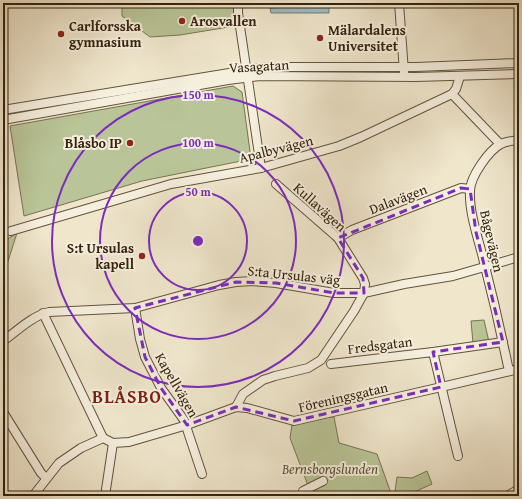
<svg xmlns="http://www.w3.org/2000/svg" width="522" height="499" viewBox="0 0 522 499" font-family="'Gentium Book Plus',serif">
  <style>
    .green { fill: #b9c598; stroke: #777452 }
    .water { fill: #a0bcc3; stroke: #757e7a }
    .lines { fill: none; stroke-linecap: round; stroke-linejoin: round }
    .minor-casing { stroke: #64533d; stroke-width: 10 }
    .minor { stroke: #f5efde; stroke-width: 8 }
    .marked { fill: none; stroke: #7b2cbf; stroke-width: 3; stroke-dasharray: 8 5; stroke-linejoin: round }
    .ring { fill: none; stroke: #7b2cbf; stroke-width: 2 }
    .poi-dot { fill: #8f2418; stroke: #f5efde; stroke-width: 1.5 }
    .labels { text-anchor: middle; stroke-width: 4; stroke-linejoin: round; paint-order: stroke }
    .poi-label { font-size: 14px; font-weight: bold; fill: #35220d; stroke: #f5efde; text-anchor: start }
    .street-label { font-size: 14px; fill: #35220d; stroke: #f5efde }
    .park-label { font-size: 14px; font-style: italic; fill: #5d5337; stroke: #f5efde }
    .district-label { font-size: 18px; font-weight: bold; letter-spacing: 1px; fill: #7a1f14; stroke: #f5efde }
    .centre { fill: #7b2cbf; stroke: #f5efde; stroke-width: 2 }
    .ring-label { font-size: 12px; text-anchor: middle; font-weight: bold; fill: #7b2cbf; stroke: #f5efde; stroke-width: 4; stroke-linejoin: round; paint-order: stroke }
  </style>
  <rect width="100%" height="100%" fill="#efe6cc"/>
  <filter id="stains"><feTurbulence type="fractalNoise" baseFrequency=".005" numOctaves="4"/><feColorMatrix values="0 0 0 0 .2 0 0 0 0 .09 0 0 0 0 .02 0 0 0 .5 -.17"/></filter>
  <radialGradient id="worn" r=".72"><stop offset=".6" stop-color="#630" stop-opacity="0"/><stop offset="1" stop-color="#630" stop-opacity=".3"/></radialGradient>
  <g class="green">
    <polygon points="122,3 233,3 235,26 180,35 150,37 122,16"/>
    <polygon points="233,86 242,92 251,159 142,181 24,216 10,126"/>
    <polygon points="17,233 3,277 3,242"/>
    <polygon points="484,320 489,342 473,343 471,321"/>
    <polygon points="328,417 334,417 339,443 377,454 392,496 312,496 290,438 292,425"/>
    <polygon points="427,471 432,484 412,493 395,492 397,477 412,478"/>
  </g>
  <polygon class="water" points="329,5 329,13 271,13 270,8"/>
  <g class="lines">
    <g class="minor-casing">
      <g id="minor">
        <polyline points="238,3 238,13 261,168"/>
        <polyline points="399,3 404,72"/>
        <polyline points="452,94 500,144"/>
        <polyline points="3,110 260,68 282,67 416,67 519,63"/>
        <polyline points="3,120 228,80 260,76 416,77 519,74"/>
        <polyline points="11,231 171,184 261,168 339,146 361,137 452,94 456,89 460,76"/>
        <polyline points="338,238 352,230 461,188 470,189"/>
        <polyline points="135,308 140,339 145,357 161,388 184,420 202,474"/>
        <polyline points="43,313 103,438"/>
        <path d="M3 341C17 331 32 316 49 312L135 308 219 285 236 282 252 281 276 283 334 293H364L404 284 453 276 519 257"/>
        <polyline points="433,352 503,342"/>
        <polyline points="331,364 433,352 458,456"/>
        <path d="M509 371C501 332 492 293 482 254 477 235 469 211 470 191 470 177 489 150 501 144 506 141 513 141 519 140"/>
        <polyline points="236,407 243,394 263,380 275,376 308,368 321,360 354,311 364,293 365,284 363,278 338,238 276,184"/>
        <polyline points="3,412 41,473 46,478"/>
        <polyline points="303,491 323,481"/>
        <polyline points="33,496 59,463 81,448 103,438 113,443 129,442 187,425 236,407 247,408 294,421 519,369"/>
        <polyline points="105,496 113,443"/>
        <polyline points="507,496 519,489"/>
      </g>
    </g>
    <use href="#minor" class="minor"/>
  </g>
  <path class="marked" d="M461 188 470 189 476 232 503 342 433 352 441 387 294 421 236 407 187 425 161 388 145 357 135 308 236 282 276 283 334 293H364L363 278 338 238Z"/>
  <g class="ring">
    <circle cx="198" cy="241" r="49"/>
    <circle cx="198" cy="241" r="98"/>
    <circle cx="198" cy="241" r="146"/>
  </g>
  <g class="poi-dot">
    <circle cx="182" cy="21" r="4"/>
    <circle cx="61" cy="34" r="4"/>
    <circle cx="320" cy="38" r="4"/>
    <circle cx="130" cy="143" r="4"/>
    <circle cx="142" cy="256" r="4"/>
  </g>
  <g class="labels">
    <g class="poi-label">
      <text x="190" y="26">Arosvallen</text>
      <text x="69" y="31">Carlforsska<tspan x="69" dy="16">gymnasium</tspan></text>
      <text x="328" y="35">Mälardalens<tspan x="328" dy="16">Universitet</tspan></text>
      <text x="122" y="148" text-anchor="end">Blåsbo IP</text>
      <text x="134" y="253" text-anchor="end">S:t Ursulas<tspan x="134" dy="16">kapell</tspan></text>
    </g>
    <g class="street-label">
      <text transform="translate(259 66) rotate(-3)" y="5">Vasagatan</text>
      <text transform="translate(276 149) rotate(-14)" y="5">Apalbyvägen</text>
      <text transform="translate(398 199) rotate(-21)" y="5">Dalavägen</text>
      <text transform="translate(320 207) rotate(42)" y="5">Kullavägen</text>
      <text transform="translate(492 241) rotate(77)" y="5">Bågevägen</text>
      <text transform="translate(294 275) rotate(6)" y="5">S:ta Ursulas väg</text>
      <text transform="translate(380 345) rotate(-7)" y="5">Fredsgatan</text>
      <text transform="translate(177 385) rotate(60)" y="5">Kapellvägen</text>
      <text transform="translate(343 397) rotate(-13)" y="5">Föreningsgatan</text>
    </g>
    <g class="park-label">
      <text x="330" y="474">Bernsborgslunden</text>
    </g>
    <g class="district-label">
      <text x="127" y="403">BLÅSBO</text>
    </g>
  </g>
  <circle cx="198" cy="241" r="6" class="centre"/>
  <g class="ring-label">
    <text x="198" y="99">150 m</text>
    <text x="198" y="147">100 m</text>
    <text x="198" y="196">50 m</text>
  </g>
  <rect width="522" height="499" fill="none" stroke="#efe6cc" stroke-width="16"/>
  <rect x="4" y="4" width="514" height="491" fill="none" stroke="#35220d" stroke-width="2"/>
  <rect x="8" y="8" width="506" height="483" fill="none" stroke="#35220d"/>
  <rect width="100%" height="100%" filter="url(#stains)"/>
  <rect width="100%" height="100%" fill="url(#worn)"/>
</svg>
